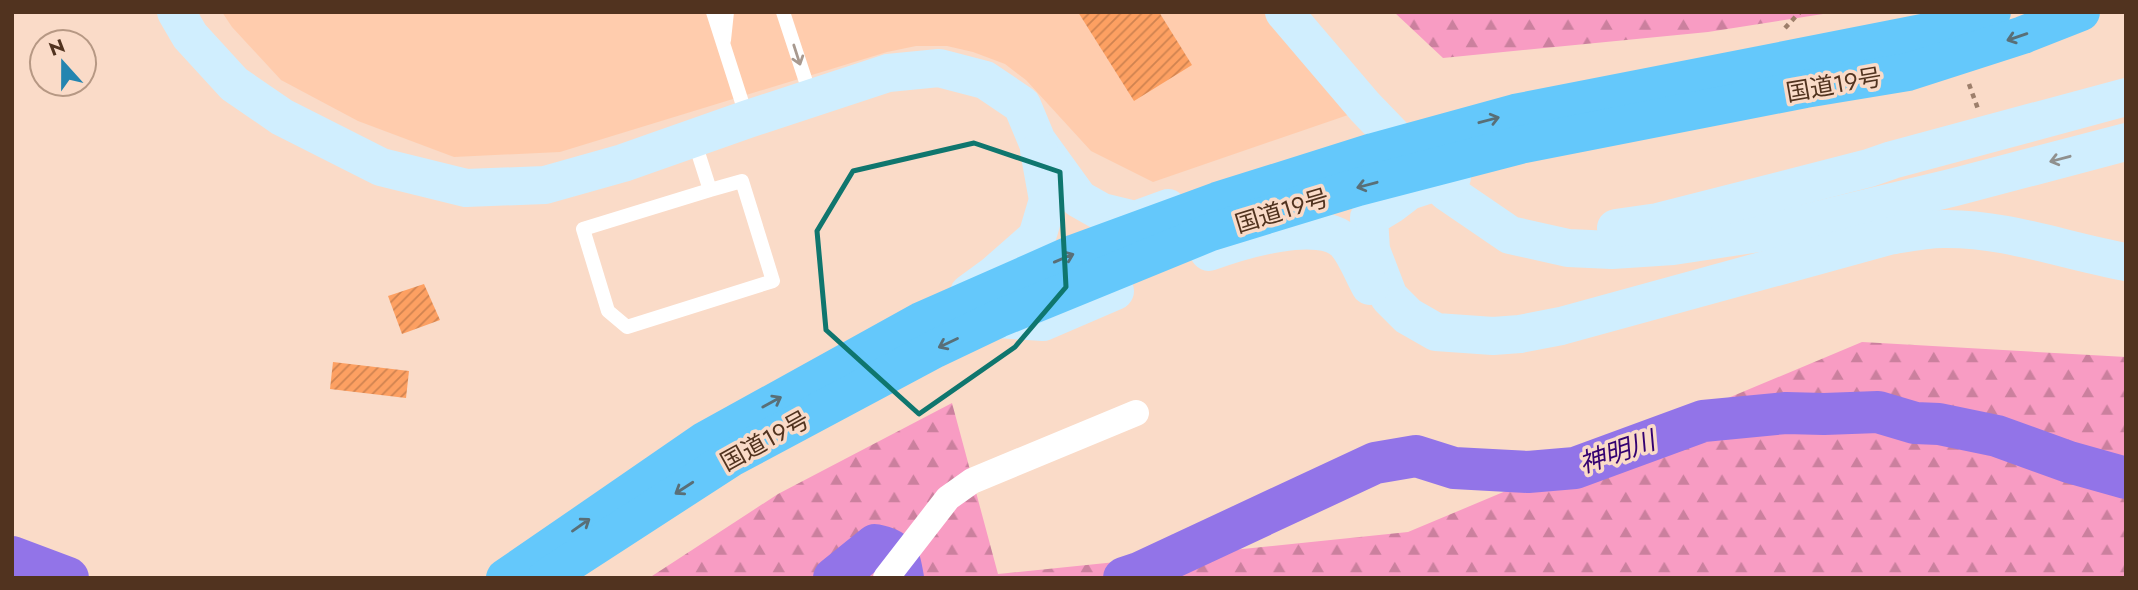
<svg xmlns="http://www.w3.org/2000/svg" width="2138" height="590" viewBox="0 0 2138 590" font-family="Jost,'Noto Sans JP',sans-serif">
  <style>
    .built { fill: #ffccad }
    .forest { fill: url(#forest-firs) }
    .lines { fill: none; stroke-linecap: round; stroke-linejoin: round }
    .river { stroke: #9274e8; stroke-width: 42 }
    .building { fill: url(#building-hatch) }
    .path { stroke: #9d7f6b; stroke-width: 4.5; stroke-dasharray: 5 5; stroke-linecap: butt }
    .lane { stroke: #fff; stroke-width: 14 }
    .street { stroke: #fff; stroke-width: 26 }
    .secondary { stroke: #d0eefe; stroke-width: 38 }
    .highway { stroke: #64c8fb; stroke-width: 38 }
    .oneway { stroke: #596f77 }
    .oneway2 { stroke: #a8998f }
    .oneway3 { stroke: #90908e }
    .marked { fill: none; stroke: #0f766e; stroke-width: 5; stroke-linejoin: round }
    .labels { text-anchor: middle; stroke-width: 7; stroke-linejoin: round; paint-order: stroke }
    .street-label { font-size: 24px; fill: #51331f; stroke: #fadbc8 }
    .water-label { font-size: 26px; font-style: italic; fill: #340271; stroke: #fadbc8 }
  </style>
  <defs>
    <pattern id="forest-firs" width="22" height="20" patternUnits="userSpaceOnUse" patternTransform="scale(1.75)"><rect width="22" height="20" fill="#f89cc3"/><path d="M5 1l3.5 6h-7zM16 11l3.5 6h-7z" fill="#cb809e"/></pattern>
    <pattern id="building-hatch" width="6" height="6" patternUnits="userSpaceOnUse" patternTransform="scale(1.75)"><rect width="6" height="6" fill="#fda062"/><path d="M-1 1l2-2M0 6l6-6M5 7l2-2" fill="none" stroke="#cf8350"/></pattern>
  </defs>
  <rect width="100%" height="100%" fill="#fadbc8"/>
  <polygon class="built" points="222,12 1264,12 1348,115 1153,182 1091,151 1026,80 1005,64 973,52 947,46 916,46 887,52 560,152 454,157 358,121 281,80 232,27"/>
  <g class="forest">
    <polygon points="1394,12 1836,12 1708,32 1443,58"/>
    <polygon points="1862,342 2126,357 2126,578 649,578 778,494 952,403 998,574 1408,532"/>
  </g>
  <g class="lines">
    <g class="river">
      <polyline points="12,557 68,578"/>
      <path d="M834 578 875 545C898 550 899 555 903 578"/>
      <polyline points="1124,578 1139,573 1375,463 1416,456 1454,468 1528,472 1575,468 1703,421 1786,413 1824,414 1878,412 1915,423 1939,424 1997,436 2069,462 2126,478"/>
    </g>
  </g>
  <g class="building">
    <polygon points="1078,12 1159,12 1192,65 1134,101"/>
    <polygon points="424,284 440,320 402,334 388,296"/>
    <polygon points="333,362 409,371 406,398 330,389"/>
  </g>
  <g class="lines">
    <g class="path">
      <polyline points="1785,28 1800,12"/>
      <polyline points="1969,84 1978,109"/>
    </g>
    <g class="lane">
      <polyline points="713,12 747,118"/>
      <polyline points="783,12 811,97"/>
      <polyline points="724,40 727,12"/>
      <polyline points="694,140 710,190 742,181 773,281 627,327 608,311 583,229 710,190"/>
    </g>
    <polyline class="street" points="886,578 948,498 972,481 1136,413"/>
    <g class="secondary">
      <polyline points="176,12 190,36 234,84 282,117 381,167 466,188 545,185 623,163 748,119 888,73 939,68 985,80 1022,105 1037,141 1079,199 1102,212 1135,220 1168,208"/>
      <polyline points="1284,12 1365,107 1447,192 1510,235 1568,248 1612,250 1673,246 1772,231 1955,187 2126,142"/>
      <path d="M1452 177 1409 191 1392 204 1369 218 1371 250 1389 297 1408 316 1436 332 1493 336 1520 334 1561 326 1889 236C1907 233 1925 229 1943 229 2006 228 2065 251 2126 262"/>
      <polyline points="1616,228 1658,222 1869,168 1892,160 2126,97"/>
      <path d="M1209 252C1239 241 1321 215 1346 243 1356 254 1362 272 1370 286"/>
      <polyline points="969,293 995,274 1037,237 1048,200 1039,150"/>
      <polyline points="998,319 1043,322 1115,291"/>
    </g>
    <g class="highway">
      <polyline points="505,578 704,441 921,321 1075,253 1217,201 1373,152 1515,113 1943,29 1992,12"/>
      <polyline points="546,578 731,458 935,349 998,319 1211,232 1358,187 1520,145 1805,89 1908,72 2023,35 2081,12"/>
    </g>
  </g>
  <defs><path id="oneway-shaft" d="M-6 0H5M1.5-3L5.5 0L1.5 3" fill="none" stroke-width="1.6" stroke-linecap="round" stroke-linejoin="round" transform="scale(1.75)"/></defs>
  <g class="oneway">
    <use href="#oneway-shaft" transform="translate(2017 37) rotate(161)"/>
    <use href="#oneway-shaft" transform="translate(1489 120) rotate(-15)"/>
    <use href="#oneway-shaft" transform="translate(1367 185) rotate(165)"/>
    <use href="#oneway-shaft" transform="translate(1064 258) rotate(-23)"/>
    <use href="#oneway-shaft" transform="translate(948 343) rotate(155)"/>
    <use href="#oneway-shaft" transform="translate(772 402) rotate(-29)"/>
    <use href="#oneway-shaft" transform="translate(684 488) rotate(147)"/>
    <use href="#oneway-shaft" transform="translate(581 525) rotate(-35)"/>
  </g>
  <use class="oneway2" href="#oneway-shaft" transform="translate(797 55) rotate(72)"/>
  <use class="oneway3" href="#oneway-shaft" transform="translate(2060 159) rotate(165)"/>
  <path class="marked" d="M974 143 1060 172 1066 287 1015 347 919 414 826 330 817 231 853 171Z"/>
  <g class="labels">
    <g class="street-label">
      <text transform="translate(1834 85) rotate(-10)" y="8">国道19号</text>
      <text transform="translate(1282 211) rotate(-17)" y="8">国道19号</text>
      <text transform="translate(765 441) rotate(-29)" y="8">国道19号</text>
    </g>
    <g class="water-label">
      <text transform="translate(1617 452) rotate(-19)" y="9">神明川</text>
    </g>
  </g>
  <rect width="2138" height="590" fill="none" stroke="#51331f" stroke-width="28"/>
  <g transform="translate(63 63) rotate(339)"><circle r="33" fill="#fadbc8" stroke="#b69884" stroke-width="2"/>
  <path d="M0-5L12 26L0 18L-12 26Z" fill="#2485b0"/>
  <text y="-10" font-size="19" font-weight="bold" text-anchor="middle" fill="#51331f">N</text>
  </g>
</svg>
